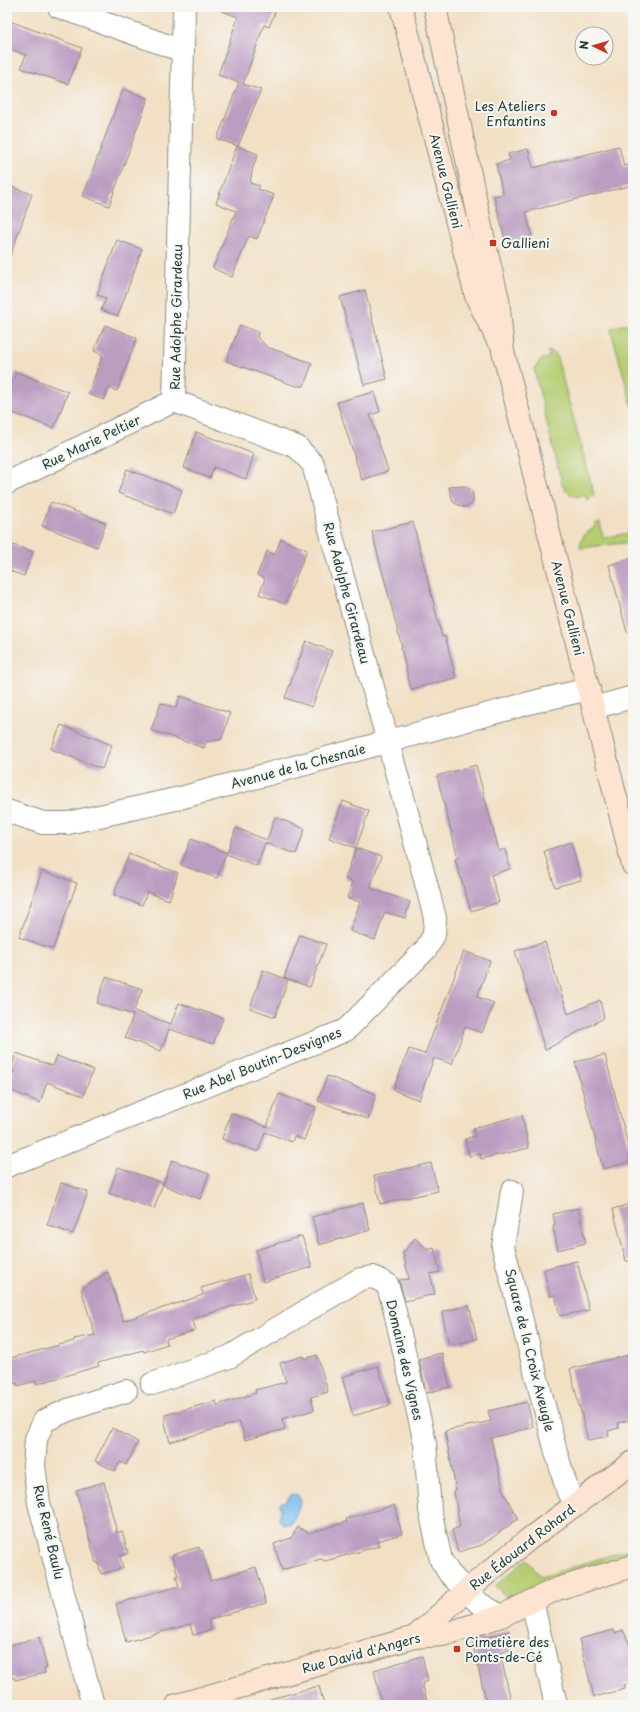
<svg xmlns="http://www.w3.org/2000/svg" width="640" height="1712" viewBox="0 0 640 1712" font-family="'Playpen Sans',sans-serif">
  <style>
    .green { fill: #b5cd71; stroke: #6a8552 }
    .water { fill: #7bbdf1; stroke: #4d7d92 }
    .building { fill: #bc9dc2 }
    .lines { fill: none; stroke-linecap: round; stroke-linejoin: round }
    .street-casing { stroke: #888e7c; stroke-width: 24 }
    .secondary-casing { stroke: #888e7c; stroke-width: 24 }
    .street { stroke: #fff; stroke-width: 22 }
    .secondary { stroke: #fde4d1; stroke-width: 22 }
    .poi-dot { fill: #c8321e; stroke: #f6f6f2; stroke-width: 1.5 }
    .labels { text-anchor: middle; stroke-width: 4; stroke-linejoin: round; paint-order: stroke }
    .poi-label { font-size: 13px; fill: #1f3d34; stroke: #f6f6f2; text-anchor: start }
    .street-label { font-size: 13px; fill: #1f3d34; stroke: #f6f6f2 }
  </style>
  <rect width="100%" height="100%" fill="#f6f6f2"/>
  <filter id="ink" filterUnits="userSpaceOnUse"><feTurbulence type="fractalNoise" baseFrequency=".025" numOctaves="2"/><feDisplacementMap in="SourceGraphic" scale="8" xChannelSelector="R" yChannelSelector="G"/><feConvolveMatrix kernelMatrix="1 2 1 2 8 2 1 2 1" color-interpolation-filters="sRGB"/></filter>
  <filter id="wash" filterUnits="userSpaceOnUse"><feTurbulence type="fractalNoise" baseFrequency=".012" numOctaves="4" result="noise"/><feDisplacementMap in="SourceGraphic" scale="16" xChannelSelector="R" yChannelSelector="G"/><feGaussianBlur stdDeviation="0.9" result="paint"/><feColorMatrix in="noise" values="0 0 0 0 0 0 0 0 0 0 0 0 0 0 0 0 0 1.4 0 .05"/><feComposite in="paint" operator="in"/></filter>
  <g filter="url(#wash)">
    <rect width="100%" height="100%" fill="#f2e0c5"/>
    <g class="green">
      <polygon points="633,322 633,409 611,331 612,328"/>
      <path d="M548 351 556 354 593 490 594 495 588 501 586 496C573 498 568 496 562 484L534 369 542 359 549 358Z"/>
      <path d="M600 522 603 538 633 532V542L580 548C582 537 583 534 593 529L595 524Z"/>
      <polygon points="633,1548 633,1561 511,1602 495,1586 527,1559 541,1577"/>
    </g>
    <polygon class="water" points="291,1494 298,1495 301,1502 292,1523 284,1525 279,1520 281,1509 279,1505 281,1502 285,1502"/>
    <g id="blocks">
      <g class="building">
        <polygon points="220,7 277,7 269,27 264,25 243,84 261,90 238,146 217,139 239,82 218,75 238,17 220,10"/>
        <polygon points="7,20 82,48 68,84 21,68 26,55 7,48"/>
        <polygon points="123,89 148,98 109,206 83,196"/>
        <polygon points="237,146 258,154 253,167 250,183 260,186 258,189 274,195 257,239 249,236 232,277 213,268 236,211 216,203"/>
        <polygon points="619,146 624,166 633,164 633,185 526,212 532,236 506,243 494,196 503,194 496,164 510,160 508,154 528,149 533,168"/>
        <polygon points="7,185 32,194 10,257 7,256"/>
        <polygon points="117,240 142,249 118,316 101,310 106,298 97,295"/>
        <polygon points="365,290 387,379 364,385 340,297"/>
        <polygon points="105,325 137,338 117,391 109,388 104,400 88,394 103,355 94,351"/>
        <polygon points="240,325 258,332 257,337 267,347 312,363 304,386 296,386 226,361"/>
        <polygon points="16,372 68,392 54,428 7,411 7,396"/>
        <polygon points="374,392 380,412 370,415 388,471 362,480 337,402"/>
        <polygon points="196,432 254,454 246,479 214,467 210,478 184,468"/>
        <polygon points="127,469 182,490 173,514 118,493"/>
        <polygon points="465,486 472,491 473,496 473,502 468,506 462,507 453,502 449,487"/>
        <polygon points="51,502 106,523 97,547 42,526"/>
        <polygon points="413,522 442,637 445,636 456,678 411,689 401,647 402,647 372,532"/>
        <polygon points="281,539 307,550 285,604 259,594 265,579 257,575 267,551 275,554"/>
        <polygon points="7,543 33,552 24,576 7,570"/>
        <polygon points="633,558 633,631 627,632 609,565"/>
        <polygon points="306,641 332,651 312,707 285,698"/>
        <polygon points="180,696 230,713 222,739 206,742 204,748 151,730 161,703 176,708"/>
        <polygon points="61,725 112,745 102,769 51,749"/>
        <polygon points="476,765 499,851 505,849 510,869 491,875 499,902 471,911 455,859 458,858 437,776"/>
        <polygon points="343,801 369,811 356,848 329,838"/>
        <polygon points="275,817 305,829 296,854 265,843 257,866 226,854 217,878 181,865 191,839 227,853 236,828 267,840"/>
        <polygon points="571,842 581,880 555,887 544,851"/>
        <polygon points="356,848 381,857 370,888 410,902 405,918 385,912 375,940 350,931 360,902 347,898 352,881 345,879"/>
        <polygon points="129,854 178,873 169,900 147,892 142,905 114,895"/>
        <polygon points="42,871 77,883 53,949 19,937"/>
        <polygon points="300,935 326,944 310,987 284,978"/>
        <polygon points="545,942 568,1014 600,1000 604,1018 545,1050 515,951"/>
        <polygon points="464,951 490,961 477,997 494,1003 482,1033 465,1027 452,1064 434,1058 419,1100 393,1090 409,1049 425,1054"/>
        <polygon points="263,970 288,980 275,1017 250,1008"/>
        <polygon points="106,977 142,989 134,1011 171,1024 179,1003 223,1018 213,1044 169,1029 161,1051 125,1038 133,1015 97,1003"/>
        <polygon points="16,1053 53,1066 57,1056 93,1070 83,1096 47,1082 40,1103 8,1089 14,1070 11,1069"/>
        <polygon points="605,1055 632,1161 603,1169 575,1062"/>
        <polygon points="327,1076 376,1094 368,1119 318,1101"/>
        <polygon points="279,1094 316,1107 304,1140 294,1136 292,1142 265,1132 258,1152 222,1139 231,1113 267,1127"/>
        <polygon points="522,1115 529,1148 481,1159 480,1154 469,1156 465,1139 475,1136 473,1128"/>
        <polygon points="172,1160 209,1174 200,1199 163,1185"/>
        <polygon points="431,1163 438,1191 380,1204 374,1176"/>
        <polygon points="118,1167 163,1183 154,1209 109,1193"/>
        <polygon points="61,1183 88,1192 73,1234 47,1225"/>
        <polygon points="363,1203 370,1230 319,1245 312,1217"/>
        <polygon points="633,1203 633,1261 626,1261 613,1209"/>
        <polygon points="578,1208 586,1243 558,1250 553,1226 555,1225 553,1214"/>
        <polygon points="302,1236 312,1267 263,1282 256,1250"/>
        <polygon points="415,1238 428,1250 434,1248 440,1272 430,1274 435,1294 405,1301 399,1280 409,1279 403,1253"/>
        <polygon points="577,1261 589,1310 560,1316 555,1295 550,1296 544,1269"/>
        <polygon points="108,1272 123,1321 203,1295 201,1288 248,1274 255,1299 192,1319 196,1330 166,1339 167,1344 144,1352 143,1350 98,1363 99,1366 37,1384 36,1381 17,1386 17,1383 7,1386 7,1359 74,1341 74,1339 95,1335 81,1289"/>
        <polygon points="469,1305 477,1339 449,1345 442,1312"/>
        <polygon points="442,1353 450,1387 426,1393 419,1359"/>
        <polygon points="633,1354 633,1419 618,1423 619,1428 608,1431 609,1436 588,1440 570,1369"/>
        <polygon points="317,1355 328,1392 311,1397 314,1410 282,1419 285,1429 245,1440 240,1422 170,1442 165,1423 165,1415 216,1401 217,1405 256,1393 255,1390 286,1382 280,1363 303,1356 304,1359"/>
        <polygon points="378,1366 390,1405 353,1416 342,1377"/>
        <polygon points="527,1402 533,1427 491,1438 504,1493 518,1519 482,1545 458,1552 452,1530 460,1527 454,1491 456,1490 445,1431 491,1421 488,1411"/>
        <polygon points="112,1428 138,1442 126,1465 120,1462 115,1471 95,1461"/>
        <polygon points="104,1482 117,1533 122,1531 128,1553 120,1556 123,1568 101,1574 98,1562 96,1563 76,1490"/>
        <polygon points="394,1505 402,1534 377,1541 379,1546 325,1561 321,1559 282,1570 274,1544 291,1538 298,1527 309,1533 347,1522 346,1519"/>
        <polygon points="199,1547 200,1551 202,1550 210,1581 256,1567 266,1603 208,1620 211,1630 193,1635 190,1624 126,1642 116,1604 179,1586 176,1576 178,1576 172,1555"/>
        <polygon points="614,1630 615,1633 623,1630 631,1647 633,1654 633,1682 624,1685 625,1689 594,1697 579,1639"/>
        <polygon points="509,1631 513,1649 500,1653 512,1705 487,1705 472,1642"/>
        <polygon points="39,1637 47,1668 44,1669 45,1673 15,1680 14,1677 11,1678 7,1663 7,1646"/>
        <polygon points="422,1656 428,1681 422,1683 428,1705 382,1705 374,1670"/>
        <polygon points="319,1686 324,1705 270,1705 270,1699"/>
      </g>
    </g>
  </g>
  <g filter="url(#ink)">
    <use href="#blocks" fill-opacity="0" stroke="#888e7c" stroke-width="1"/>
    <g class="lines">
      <g class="street-casing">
        <g id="street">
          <polyline points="59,7 183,51"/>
          <polyline points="7,483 174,401"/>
          <polyline points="593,708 633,697"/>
          <polyline points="7,811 43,823 68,823 180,798 537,701 589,689"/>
          <path d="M7 1166 346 1030 426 949 434 935 435 918C396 766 352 616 313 464L297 447 174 401 184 7"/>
          <polyline points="512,1191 503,1247 556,1452 568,1492 577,1505"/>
          <polyline points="152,1384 229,1357 360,1279 373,1277 387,1284 393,1303 425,1443 430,1510 441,1560 449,1573 466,1591 480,1604 501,1616"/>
          <polyline points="532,1601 556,1705"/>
          <polyline points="93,1705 39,1503 34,1466 36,1439 44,1421 68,1410 126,1391"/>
        </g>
      </g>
      <g class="secondary-casing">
        <g id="secondary">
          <polyline points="401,7 476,296 497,339"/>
          <polyline points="435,7 484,241 498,299 503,351 633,865"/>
          <polyline points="415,1637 466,1591 529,1539 633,1462"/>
          <polyline points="177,1705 415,1637 443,1635 501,1616 557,1589 633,1566"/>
        </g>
      </g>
      <use href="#street" class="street"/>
      <use href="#secondary" class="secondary"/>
    </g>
  </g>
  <g class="poi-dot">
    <circle cx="554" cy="113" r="4"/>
    <rect x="489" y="239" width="8" height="8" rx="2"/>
    <rect x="453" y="1645" width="8" height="8" rx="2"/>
  </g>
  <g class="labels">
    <g class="poi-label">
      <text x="546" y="111" text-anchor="end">Les Ateliers<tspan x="546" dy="15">Enfantins</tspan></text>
      <text x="501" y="248">Gallieni</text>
      <text x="465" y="1647">Cimetière des<tspan x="465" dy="15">Ponts-de-Cé</tspan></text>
    </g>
    <g class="street-label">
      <text transform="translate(446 181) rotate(76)" y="5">Avenue Gallieni</text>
      <text transform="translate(176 317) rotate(-89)" y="5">Rue Adolphe Girardeau</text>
      <text transform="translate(91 442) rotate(-26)" y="5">Rue Marie Peltier</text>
      <text transform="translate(347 593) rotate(75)" y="5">Rue Adolphe Girardeau</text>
      <text transform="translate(568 608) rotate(76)" y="5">Avenue Gallieni</text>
      <text transform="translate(298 766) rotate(-15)" y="5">Avenue de la Chesnaie</text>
      <text transform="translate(262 1063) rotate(-22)" y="5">Rue Abel Boutin-Desvignes</text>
      <text transform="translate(530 1350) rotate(76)" y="5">Square de la Croix Aveugle</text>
      <text transform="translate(405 1360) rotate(77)" y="5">Domaine des Vignes</text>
      <text transform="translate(49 1532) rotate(77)" y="5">Rue René Baulu</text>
      <text transform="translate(522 1547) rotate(-38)" y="5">Rue Édouard Rohard</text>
      <text transform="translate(361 1653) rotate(-15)" y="5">Rue David d'Angers</text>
    </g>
  </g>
  <rect width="640" height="1712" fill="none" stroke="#f6f6f2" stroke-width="24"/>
  <g transform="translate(594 46) rotate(275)"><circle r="19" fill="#f6f6f2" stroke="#a0aca6"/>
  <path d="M0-3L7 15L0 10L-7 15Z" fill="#c8321e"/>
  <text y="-6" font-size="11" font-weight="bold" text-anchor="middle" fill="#1f3d34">N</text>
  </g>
</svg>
